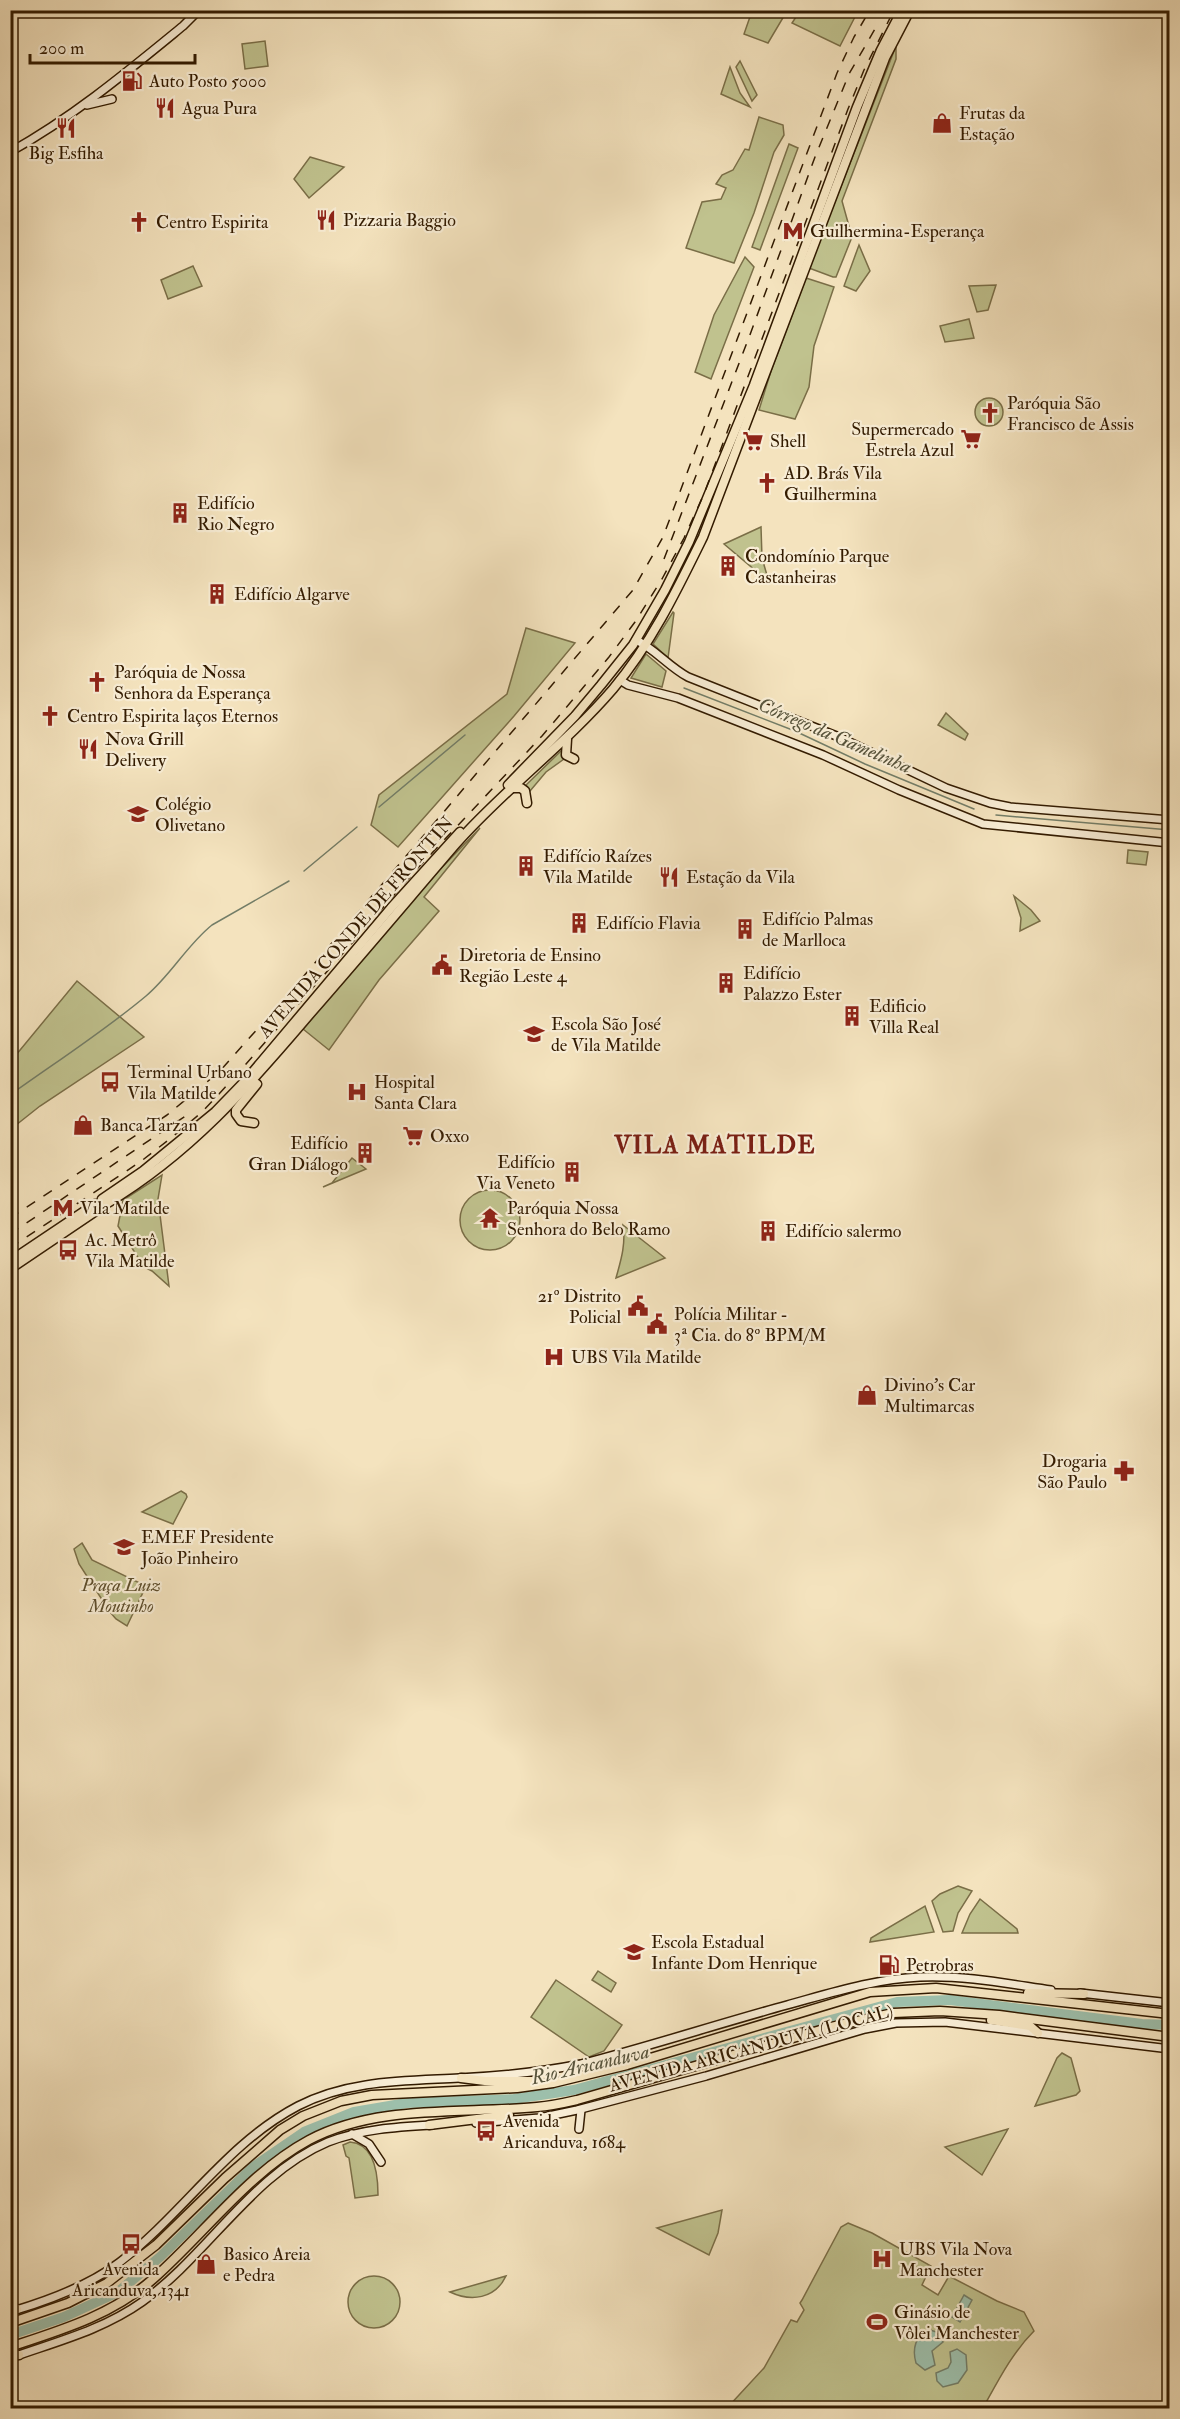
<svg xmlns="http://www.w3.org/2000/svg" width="1180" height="2419" viewBox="0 0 1180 2419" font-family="'IM FELL Double Pica',serif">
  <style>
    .green { fill: #c0c28e; stroke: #7a6e47; stroke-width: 1.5 }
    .water { fill: #9dbfab; stroke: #737d67; stroke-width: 1.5 }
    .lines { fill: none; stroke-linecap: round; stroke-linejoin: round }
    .stream { stroke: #737d67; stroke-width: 1.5 }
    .river { stroke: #9dbfab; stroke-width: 10 }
    .secondary-casing { stroke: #331b00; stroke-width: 10 }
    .highway-casing { stroke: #331b00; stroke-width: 11 }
    .secondary { stroke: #f8edd5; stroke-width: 7 }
    .highway { stroke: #f4e3be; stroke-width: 8 }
    .rail { stroke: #331b00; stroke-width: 1.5; stroke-dasharray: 10 10; stroke-linecap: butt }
    .labels { text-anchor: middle; stroke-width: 4.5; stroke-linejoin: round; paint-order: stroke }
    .poi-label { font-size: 18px; fill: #331b00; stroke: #f8edd5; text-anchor: start }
    .street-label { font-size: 18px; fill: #331b00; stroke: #f8edd5 }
    .park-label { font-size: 18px; font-style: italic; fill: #5d4d2b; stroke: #f8edd5 }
    .water-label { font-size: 20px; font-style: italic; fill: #58543c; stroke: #f8edd5 }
    .district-label { font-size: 24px; font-weight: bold; letter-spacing: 1.5px; fill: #7a1f14; stroke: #f8edd5 }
  </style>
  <rect width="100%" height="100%" fill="#f4e3be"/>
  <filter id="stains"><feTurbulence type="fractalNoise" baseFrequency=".00333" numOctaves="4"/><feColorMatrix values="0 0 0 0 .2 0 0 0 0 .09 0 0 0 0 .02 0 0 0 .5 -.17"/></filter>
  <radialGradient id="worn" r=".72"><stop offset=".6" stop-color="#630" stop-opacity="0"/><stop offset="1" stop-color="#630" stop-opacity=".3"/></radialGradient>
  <g class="green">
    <polygon points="752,11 787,11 768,43 744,34"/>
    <polygon points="800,11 800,10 858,11 840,46 792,23"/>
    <polygon points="265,41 268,66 245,69 242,44"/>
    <polygon points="896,46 896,59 842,201 852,237 836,277 833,277 809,268"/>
    <polygon points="740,61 757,95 752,101 736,67"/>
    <polygon points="730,67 740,93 750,107 721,94"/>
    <polygon points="759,117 783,125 784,135 774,152 754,213 734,263 686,248 702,202 721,199 726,188 716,184 722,175 733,170 745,149 749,150"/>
    <polygon points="789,144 798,148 760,250 752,247"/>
    <polygon points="310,157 344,167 309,198 294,179"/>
    <polygon points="859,245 870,271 856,291 844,286"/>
    <polygon points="745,257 754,267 711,379 695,372 714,315"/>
    <polygon points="193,266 202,286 168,299 161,280"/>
    <polygon points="806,278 834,287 814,346 809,387 795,419 759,410 771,371"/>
    <polygon points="996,285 988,310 977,312 969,286"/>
    <polygon points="969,319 974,338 945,342 940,326"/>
    <circle cx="989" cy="412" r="14"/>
    <polygon points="761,527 762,558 769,582 724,544"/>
    <polygon points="673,612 674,613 668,658 653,644"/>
    <polygon points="526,628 575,643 514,716 398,847 371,825 379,795 507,694"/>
    <polygon points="646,654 666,671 662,687 631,678"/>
    <polygon points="946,713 968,734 965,740 938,725"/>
    <polygon points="562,750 564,759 546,772 530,791 526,785"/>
    <polygon points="480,828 424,897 439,911 379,980 329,1050 303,1029 419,891"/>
    <polygon points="1128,850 1148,852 1146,865 1127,863"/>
    <polygon points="1014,896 1031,910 1040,921 1020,931 1021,918"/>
    <polygon points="77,981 144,1037 40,1106 11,1129 11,1061"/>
    <polygon points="352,1158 366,1169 323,1187 332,1183"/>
    <polygon points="162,1175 158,1199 169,1286 152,1271 144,1267 118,1226 123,1200"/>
    <circle cx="490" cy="1220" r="30"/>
    <path d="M623 1225 665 1258 616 1278C621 1260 626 1244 623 1225Z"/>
    <polygon points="181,1491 186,1494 187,1497 173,1524 142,1512"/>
    <polygon points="82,1543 92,1560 146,1586 127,1626 116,1619 110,1612 79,1564 74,1549"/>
    <polygon points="958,1886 972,1891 958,1913 953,1931 943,1932 932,1901 940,1894"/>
    <polygon points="980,1899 1017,1929 1018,1933 962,1933 970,1914"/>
    <polygon points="925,1906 934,1932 870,1942 871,1938"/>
    <polygon points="598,1971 616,1983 611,1992 592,1980"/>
    <polygon points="556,1980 622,2025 604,2051 589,2057 531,2017"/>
    <polygon points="1062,2053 1071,2058 1080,2091 1076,2095 1035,2106 1057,2058"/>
    <polygon points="1008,2129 982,2175 945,2147"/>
    <path d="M350 2142C375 2144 378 2175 378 2195L355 2198 349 2158 346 2156 343 2145Z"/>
    <polygon points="722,2210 718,2233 709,2255 657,2228"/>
    <path d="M848 2223 872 2233 931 2266 922 2285 938 2295 949 2276 997 2301 1024 2312 1034 2331C1012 2353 998 2381 983 2408H727L764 2368 791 2320 797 2322 804 2310 800 2303 802 2300 841 2227Z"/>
    <path d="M506 2276C495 2299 471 2302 450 2292Z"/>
    <circle cx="374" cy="2302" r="26"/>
  </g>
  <g class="water">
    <polygon points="964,2295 972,2300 960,2322 952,2317"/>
    <path d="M930 2330 940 2333 943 2342 932 2351 935 2365 925 2370 916 2363C912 2349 915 2335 930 2330Z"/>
    <polygon points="957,2349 966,2355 967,2370 958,2383 943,2387 937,2381 936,2373 948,2368 951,2362 950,2352"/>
  </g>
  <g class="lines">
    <g class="stream">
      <polyline points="684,688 795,731 865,764 974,809"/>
      <polyline points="379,807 465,735"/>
      <polyline points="996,815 1170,830"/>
      <polyline points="304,871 357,827"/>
      <path d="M10 1095C56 1062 103 1032 146 996 171 975 187 945 212 925L289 881"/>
    </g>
    <polyline class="river" points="10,2335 64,2317 118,2292 160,2257 253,2167 304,2132 354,2112 407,2103 514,2099 574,2090 897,2002 950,2000 1142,2024 1170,2025"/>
    <g class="secondary-casing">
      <g id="secondary">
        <polyline points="87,105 112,99"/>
        <path d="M10 152C73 117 128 71 183 26L199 10"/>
        <path d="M636 640C655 649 669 667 688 677L839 737 946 788 990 803 1010 807 1170 820"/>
        <polyline points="620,680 628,685 678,698 823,755 899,790 983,824 1170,843"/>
        <polyline points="1080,1993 1170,2003"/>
        <polyline points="476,2123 539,2118 577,2110 706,2076 865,2029 896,2023 945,2022 1170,2049"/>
        <polyline points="579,2129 581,2110"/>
        <polyline points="352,2134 369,2144 381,2162"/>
        <path d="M13 2311C50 2300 90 2285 120 2262 183 2214 227 2143 298 2106 348 2080 404 2081 459 2078 500 2076 541 2072 581 2064 650 2046 718 2024 787 2005 831 1993 874 1979 920 1977 963 1975 1009 1984 1051 1990"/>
        <path d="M16 2356C59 2341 104 2329 142 2302 207 2256 253 2173 328 2142 361 2129 397 2127 432 2125"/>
      </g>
    </g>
    <g class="highway-casing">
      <g id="highway">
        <polyline points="567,739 566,755 574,759"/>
        <polyline points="508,785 575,716 601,685 633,645 665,590 689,542 754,385 857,107 881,50 902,10"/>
        <polyline points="512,788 521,788 525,791 527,803"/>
        <polyline points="254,1123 241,1121 236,1114 236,1110 257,1084"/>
        <polyline points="102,1199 143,1171 215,1112 246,1080 391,908 460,832"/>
        <path d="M106 1204C190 1154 248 1087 310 1014 359 958 407 901 455 845 504 789 565 745 613 689 651 644 677 590 703 537L885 58 910 10"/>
        <polyline points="10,1261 95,1204"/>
        <polyline points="10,1269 99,1209"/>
        <polyline points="1028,1993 1084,1994"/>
        <polyline points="991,2020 1030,2026 1038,2033"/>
        <polyline points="461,2078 485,2081 532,2081"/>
        <polyline points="429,2125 509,2115"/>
        <polyline points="10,2313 17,2309"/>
        <polyline points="10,2323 68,2303 107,2283 156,2245 225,2178 280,2130 303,2116 341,2101 372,2095 517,2088 553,2083 627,2065 870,1992 936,1988 1170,2014"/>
        <path d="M10 2347C62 2330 112 2315 153 2279 205 2233 248 2173 309 2140 376 2104 463 2114 537 2107 550 2106 564 2103 577 2100L831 2027 893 2013 940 2011 999 2015 1170 2037"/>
        <polyline points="10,2354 19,2355"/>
      </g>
    </g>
    <use href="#secondary" class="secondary"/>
    <use href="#highway" class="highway"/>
    <g class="rail">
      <polyline points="664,559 751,332 815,157 849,74 879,22"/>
      <polyline points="10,1218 167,1115 219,1072 285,998 633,590 663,537 837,73 854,37 870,10"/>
      <polyline points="10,1234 187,1115"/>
      <polyline points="10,1248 140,1162 171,1138 202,1112 232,1080 416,870 542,736 609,657 635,622 662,579 684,538 704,494 848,109 864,70 894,10"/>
    </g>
  </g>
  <defs>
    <g id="fuel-bare" transform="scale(1.62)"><path d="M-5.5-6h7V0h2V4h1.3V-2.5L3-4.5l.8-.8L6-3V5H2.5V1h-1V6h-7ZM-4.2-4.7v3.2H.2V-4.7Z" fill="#8f2418" stroke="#f8edd5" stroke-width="2.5" paint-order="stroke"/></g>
    <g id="restaurant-bare" transform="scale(1.62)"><path d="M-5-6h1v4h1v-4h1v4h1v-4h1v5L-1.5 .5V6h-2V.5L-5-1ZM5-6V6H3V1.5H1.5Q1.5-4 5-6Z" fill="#8f2418" stroke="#f8edd5" stroke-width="2.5" paint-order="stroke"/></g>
    <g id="shop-bare" transform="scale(1.62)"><path d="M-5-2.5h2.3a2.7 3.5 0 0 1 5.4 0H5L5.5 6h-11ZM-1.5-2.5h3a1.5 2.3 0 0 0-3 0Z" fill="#8f2418" stroke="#f8edd5" stroke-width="2.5" paint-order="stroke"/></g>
    <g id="church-bare" transform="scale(1.62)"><path d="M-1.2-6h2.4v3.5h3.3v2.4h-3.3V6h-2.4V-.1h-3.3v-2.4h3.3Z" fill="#8f2418" stroke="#f8edd5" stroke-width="2.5" paint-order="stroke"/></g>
    <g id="metro-bare" transform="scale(1.62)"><path d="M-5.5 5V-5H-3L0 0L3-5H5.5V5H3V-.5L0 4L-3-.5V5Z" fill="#8f2418" stroke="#f8edd5" stroke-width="2.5" paint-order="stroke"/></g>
    <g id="supermarket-bare" transform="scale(1.62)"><path d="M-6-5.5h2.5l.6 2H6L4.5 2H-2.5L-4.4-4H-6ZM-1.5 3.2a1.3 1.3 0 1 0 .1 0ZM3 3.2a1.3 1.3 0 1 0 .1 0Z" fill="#8f2418" stroke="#f8edd5" stroke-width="2.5" paint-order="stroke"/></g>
    <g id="building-bare" transform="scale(1.62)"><path d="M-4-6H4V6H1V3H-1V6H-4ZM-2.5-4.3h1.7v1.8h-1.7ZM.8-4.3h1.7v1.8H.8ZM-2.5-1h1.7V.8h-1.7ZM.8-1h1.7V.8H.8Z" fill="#8f2418" stroke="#f8edd5" stroke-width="2.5" paint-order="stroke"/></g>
    <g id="school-bare" transform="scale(1.62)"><path d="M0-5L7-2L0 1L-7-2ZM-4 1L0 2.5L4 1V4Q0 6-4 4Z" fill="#8f2418" stroke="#f8edd5" stroke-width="2.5" paint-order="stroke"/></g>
    <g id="civic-bare" transform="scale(1.62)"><path d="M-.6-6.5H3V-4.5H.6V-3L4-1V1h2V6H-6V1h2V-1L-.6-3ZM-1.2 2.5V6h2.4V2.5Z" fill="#8f2418" stroke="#f8edd5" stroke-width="2.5" paint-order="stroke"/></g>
    <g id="bus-bare" transform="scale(1.62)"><path d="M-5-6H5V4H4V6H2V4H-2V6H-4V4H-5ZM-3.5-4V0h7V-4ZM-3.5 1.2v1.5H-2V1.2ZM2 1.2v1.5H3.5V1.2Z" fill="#8f2418" stroke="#f8edd5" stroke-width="2.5" paint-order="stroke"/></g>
    <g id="hospital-bare" transform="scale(1.62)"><path d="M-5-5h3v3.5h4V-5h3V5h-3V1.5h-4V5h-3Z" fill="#8f2418" stroke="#f8edd5" stroke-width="2.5" paint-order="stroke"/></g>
    <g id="temple-bare" transform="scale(1.62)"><path d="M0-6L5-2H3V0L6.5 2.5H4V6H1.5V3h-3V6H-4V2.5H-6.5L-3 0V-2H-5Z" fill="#8f2418" stroke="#f8edd5" stroke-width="2.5" paint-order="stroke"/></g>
    <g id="pharmacy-bare" transform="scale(1.62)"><path d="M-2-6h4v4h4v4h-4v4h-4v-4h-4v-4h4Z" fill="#8f2418" stroke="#f8edd5" stroke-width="2.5" paint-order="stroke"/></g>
    <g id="stadium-bare" transform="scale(1.62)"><path d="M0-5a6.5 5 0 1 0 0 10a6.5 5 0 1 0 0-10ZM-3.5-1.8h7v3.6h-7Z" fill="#8f2418" stroke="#f8edd5" stroke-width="2.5" paint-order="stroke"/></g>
  </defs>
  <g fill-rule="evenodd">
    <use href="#fuel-bare" x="132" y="81"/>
    <use href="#restaurant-bare" x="165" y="108"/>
    <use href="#shop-bare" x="942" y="123"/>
    <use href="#restaurant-bare" x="66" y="128"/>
    <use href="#restaurant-bare" x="326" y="220"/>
    <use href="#church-bare" x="139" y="222"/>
    <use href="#metro-bare" x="793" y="231"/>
    <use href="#church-bare" x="990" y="413"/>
    <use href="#supermarket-bare" x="971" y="439"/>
    <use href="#supermarket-bare" x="753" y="441"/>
    <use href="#church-bare" x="767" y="483"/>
    <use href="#building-bare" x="180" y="513"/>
    <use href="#building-bare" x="728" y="566"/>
    <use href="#building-bare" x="217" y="594"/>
    <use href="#church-bare" x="97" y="682"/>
    <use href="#church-bare" x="50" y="716"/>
    <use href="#restaurant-bare" x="88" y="749"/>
    <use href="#school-bare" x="138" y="814"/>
    <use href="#building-bare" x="526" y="866"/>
    <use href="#restaurant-bare" x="669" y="877"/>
    <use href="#building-bare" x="579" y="923"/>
    <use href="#building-bare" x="745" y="929"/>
    <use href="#civic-bare" x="442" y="965"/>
    <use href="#building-bare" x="726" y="983"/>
    <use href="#building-bare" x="852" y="1016"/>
    <use href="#school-bare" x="534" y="1034"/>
    <use href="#bus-bare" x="110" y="1082"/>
    <use href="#hospital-bare" x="357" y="1092"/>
    <use href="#shop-bare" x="83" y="1125"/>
    <use href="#supermarket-bare" x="413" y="1136"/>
    <use href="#building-bare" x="365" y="1153"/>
    <use href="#building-bare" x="572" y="1172"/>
    <use href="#metro-bare" x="63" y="1208"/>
    <use href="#temple-bare" x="490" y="1218"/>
    <use href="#building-bare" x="768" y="1231"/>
    <use href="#bus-bare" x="68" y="1250"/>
    <use href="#civic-bare" x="638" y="1306"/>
    <use href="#civic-bare" x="657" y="1324"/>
    <use href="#hospital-bare" x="554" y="1357"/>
    <use href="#shop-bare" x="867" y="1395"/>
    <use href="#pharmacy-bare" x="1124" y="1471"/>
    <use href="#school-bare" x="124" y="1547"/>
    <use href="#school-bare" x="634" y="1952"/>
    <use href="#fuel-bare" x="889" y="1965"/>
    <use href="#bus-bare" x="486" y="2131"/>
    <use href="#bus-bare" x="131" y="2244"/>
    <use href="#hospital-bare" x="882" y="2259"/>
    <use href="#shop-bare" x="206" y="2264"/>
    <use href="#stadium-bare" x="877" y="2322"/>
  </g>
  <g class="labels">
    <g class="poi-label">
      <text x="149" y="87">Auto Posto 5000</text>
      <text x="182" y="114">Agua Pura</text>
      <text x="959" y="119">Frutas da<tspan x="959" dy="21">Estação</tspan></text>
      <text x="66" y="159" text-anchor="middle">Big Esfiha</text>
      <text x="343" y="226">Pizzaria Baggio</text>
      <text x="156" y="228">Centro Espirita</text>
      <text x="810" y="237">Guilhermina-Esperança</text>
      <text x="1007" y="409">Paróquia São<tspan x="1007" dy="21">Francisco de Assis</tspan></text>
      <text x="954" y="435" text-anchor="end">Supermercado<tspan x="954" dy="21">Estrela Azul</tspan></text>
      <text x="770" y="447">Shell</text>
      <text x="784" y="479">AD. Brás Vila<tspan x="784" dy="21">Guilhermina</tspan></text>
      <text x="197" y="509">Edifício<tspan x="197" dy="21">Rio Negro</tspan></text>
      <text x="745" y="562">Condomínio Parque<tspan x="745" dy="21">Castanheiras</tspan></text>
      <text x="234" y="600">Edifício Algarve</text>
      <text x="114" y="678">Paróquia de Nossa<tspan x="114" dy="21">Senhora da Esperança</tspan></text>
      <text x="67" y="722">Centro Espirita laços Eternos</text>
      <text x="105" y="745">Nova Grill<tspan x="105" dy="21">Delivery</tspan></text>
      <text x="155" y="810">Colégio<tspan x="155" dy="21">Olivetano</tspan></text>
      <text x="543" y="862">Edifício Raízes<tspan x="543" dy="21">Vila Matilde</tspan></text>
      <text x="686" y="883">Estação da Vila</text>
      <text x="762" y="925">Edifício Palmas<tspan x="762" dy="21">de Marlloca</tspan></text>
      <text x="596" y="929">Edifício Flavia</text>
      <text x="459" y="961">Diretoria de Ensino<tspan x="459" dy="21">Região Leste 4</tspan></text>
      <text x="743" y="979">Edifício<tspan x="743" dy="21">Palazzo Ester</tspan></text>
      <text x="869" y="1012">Edificio<tspan x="869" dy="21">Villa Real</tspan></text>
      <text x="551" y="1030">Escola São José<tspan x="551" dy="21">de Vila Matilde</tspan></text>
      <text x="127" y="1078">Terminal Urbano<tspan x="127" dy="21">Vila Matilde</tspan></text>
      <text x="374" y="1088">Hospital<tspan x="374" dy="21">Santa Clara</tspan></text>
      <text x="100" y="1131">Banca Tarzan</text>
      <text x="430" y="1142">Oxxo</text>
      <text x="348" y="1149" text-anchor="end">Edifício<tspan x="348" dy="21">Gran Diálogo</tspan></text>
      <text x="555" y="1168" text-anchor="end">Edifício<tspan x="555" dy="21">Via Veneto</tspan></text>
      <text x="80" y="1214">Vila Matilde</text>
      <text x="507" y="1214">Paróquia Nossa<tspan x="507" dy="21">Senhora do Belo Ramo</tspan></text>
      <text x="785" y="1237">Edifício salermo</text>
      <text x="85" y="1246">Ac. Metrô<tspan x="85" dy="21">Vila Matilde</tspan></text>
      <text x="621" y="1302" text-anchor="end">21º Distrito<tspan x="621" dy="21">Policial</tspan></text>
      <text x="674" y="1320">Polícia Militar -<tspan x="674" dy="21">3ª Cia. do 8º BPM/M</tspan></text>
      <text x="571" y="1363">UBS Vila Matilde</text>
      <text x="884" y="1391">Divino's Car<tspan x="884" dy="21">Multimarcas</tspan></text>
      <text x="1107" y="1467" text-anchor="end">Drogaria<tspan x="1107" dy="21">São Paulo</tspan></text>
      <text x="141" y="1543">EMEF Presidente<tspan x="141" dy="21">João Pinheiro</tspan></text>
      <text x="651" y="1948">Escola Estadual<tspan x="651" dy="21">Infante Dom Henrique</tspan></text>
      <text x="906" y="1971">Petrobras</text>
      <text x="503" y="2127">Avenida<tspan x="503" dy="21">Aricanduva, 1684</tspan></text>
      <text x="899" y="2255">UBS Vila Nova<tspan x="899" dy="21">Manchester</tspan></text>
      <text x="223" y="2260">Basico Areia<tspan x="223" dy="21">e Pedra</tspan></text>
      <text x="131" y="2275" text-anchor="middle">Avenida<tspan x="131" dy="21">Aricanduva, 1341</tspan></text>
      <text x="894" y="2318">Ginásio de<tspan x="894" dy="21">Vôlei Manchester</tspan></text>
    </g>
    <g class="street-label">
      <text transform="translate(356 927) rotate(-49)" y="6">AVENIDA CONDE DE FRONTIN</text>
      <text transform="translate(751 2048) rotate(-15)" y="6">AVENIDA ARICANDUVA (LOCAL)</text>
    </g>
    <g class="park-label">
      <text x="121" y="1591">Praça Luiz<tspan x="121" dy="21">Moutinho</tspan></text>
    </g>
    <g class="water-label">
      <text transform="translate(835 735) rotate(23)" y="7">Córrego da Gamelinha</text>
      <text transform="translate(590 2064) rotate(-13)" y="7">Rio Aricanduva</text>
    </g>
    <g class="district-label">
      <text x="715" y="1153">VILA MATILDE</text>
    </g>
  </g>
  <rect width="1180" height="2419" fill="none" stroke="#f4e3be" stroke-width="36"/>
  <rect x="12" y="12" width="1156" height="2395" fill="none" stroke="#331b00" stroke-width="3"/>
  <rect x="18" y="18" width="1144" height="2383" fill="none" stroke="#331b00" stroke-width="1.5"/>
  <path d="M30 54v9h165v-9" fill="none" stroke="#331b00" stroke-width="3"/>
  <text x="39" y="54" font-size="18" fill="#331b00" stroke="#f8edd5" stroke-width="4.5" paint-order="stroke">200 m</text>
  <rect width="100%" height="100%" filter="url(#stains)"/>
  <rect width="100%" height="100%" fill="url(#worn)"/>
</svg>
